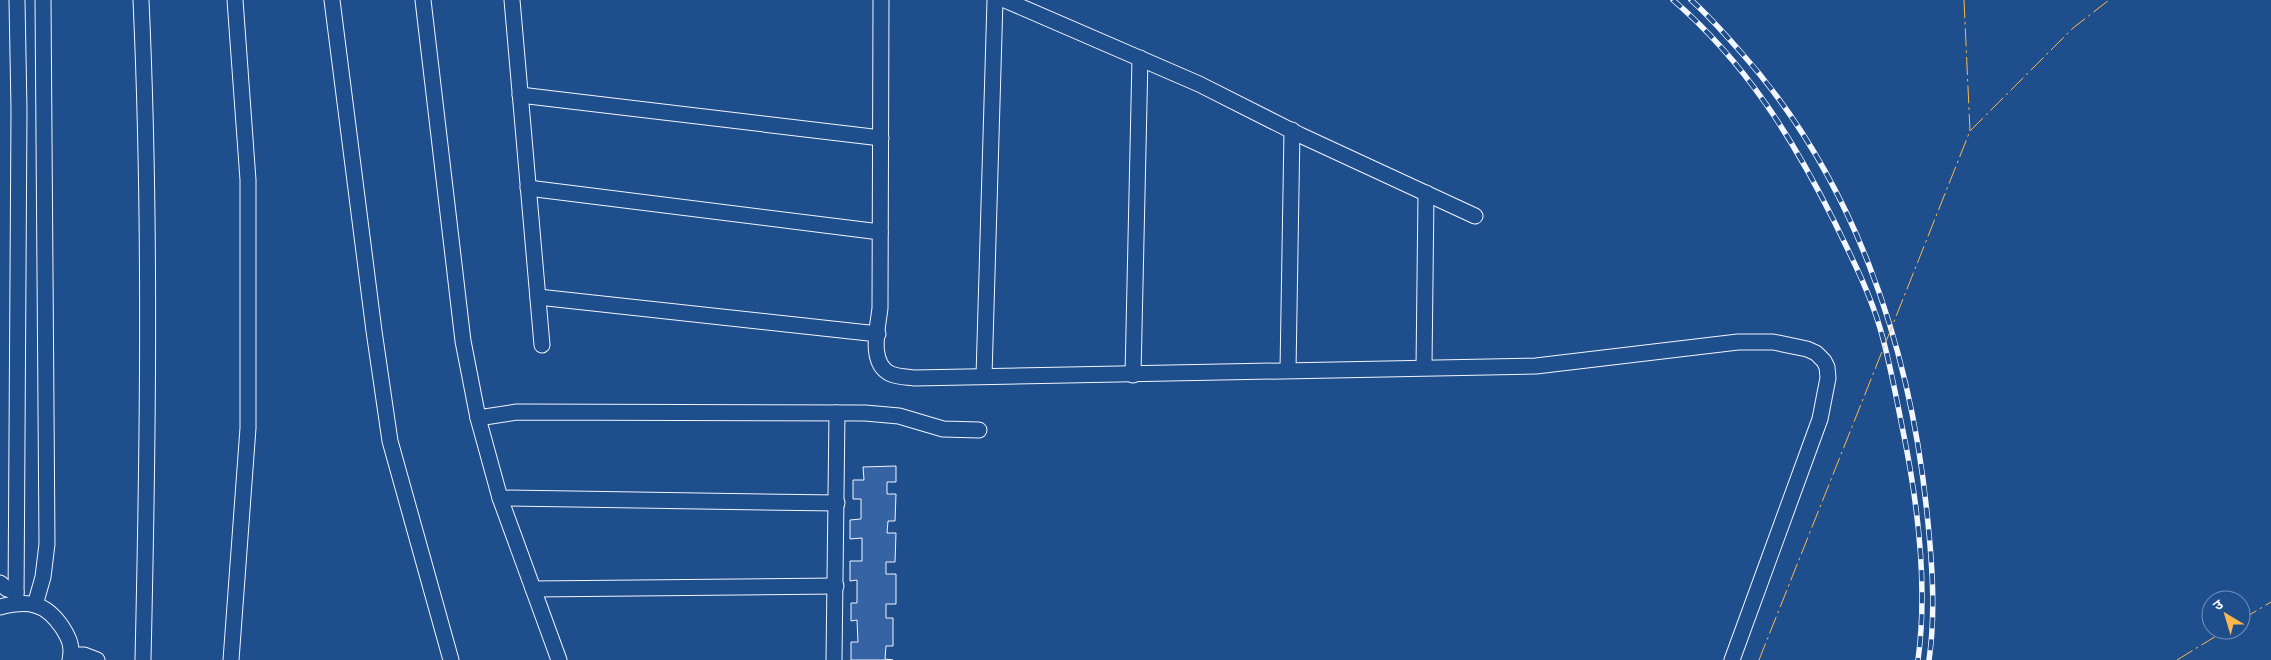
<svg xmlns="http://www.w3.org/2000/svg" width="2271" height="660" viewBox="0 0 2271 660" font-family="'Nunito Sans','Noto Sans Devanagari',sans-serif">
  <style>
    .building { fill: #3563a3; stroke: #f2f6ff }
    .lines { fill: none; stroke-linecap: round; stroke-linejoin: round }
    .minor-casing { stroke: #f2f6ff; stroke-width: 17 }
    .minor { stroke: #1f4e8c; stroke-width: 15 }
    .rail-casing { stroke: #f2f6ff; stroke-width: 5.5 }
    .rail { stroke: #1f4e8c; stroke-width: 4; stroke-dasharray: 11; stroke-linecap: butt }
    .power { stroke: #ffb74d; stroke-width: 1; stroke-dasharray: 18 4 2.5 4; stroke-linecap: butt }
  </style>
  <rect width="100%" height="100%" fill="#1f4e8c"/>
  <polygon class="building" points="896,466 896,482 887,482 887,494 896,494 895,521 888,521 887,533 896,533 895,562 886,562 886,574 896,574 896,604 886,604 886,618 893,618 893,646 886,646 885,659 893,660 851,660 851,642 858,642 857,620 851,621 851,603 857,603 857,580 850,581 850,561 862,561 862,538 850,539 850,520 861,519 861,499 853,499 853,480 864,480 863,467"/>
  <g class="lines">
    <g class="minor-casing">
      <g id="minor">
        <path d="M141 0C151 220 148 440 143 660"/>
        <polyline points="332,0 374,331 390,441 451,660"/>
        <polyline points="423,0 463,341 478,418 500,498 559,660"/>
        <polyline points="512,0 542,345"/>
        <path d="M881 0 880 308C878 327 868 364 891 374 898 377 907 377 914 378L1536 366 1738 342H1773L1807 349 1816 353 1824 361 1827 367 1828 378 1820 419 1732 660"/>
        <polyline points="1005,0 1199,84 1300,135 1475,216"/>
        <polyline points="520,95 881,138"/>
        <polyline points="528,188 880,232"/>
        <polyline points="538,297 878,334"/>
        <polyline points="1424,367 1426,193"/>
        <polyline points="1288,370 1292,130"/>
        <polyline points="1133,375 1140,58"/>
        <polyline points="984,376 995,0"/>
        <polyline points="478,418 517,412 865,413 899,416 943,429 979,430"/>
        <polyline points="500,498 837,503"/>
        <polyline points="0,583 7,589 16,592"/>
        <polyline points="533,589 836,586"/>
        <polyline points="16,603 19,110 17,0"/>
        <polyline points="35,605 43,577 47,544 43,0"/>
        <path d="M0 607C28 600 45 602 62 627 69 638 73 646 70 660"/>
        <polyline points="71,655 84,655 97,660"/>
        <polyline points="231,660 248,428 248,180 235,0"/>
        <polyline points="834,660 837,413"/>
      </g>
    </g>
    <use href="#minor" class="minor"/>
    <g class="rail-casing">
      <g id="rail">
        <path d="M1673 0C1745 62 1792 137 1834 221 1851 256 1869 291 1880 328 1890 362 1896 397 1903 431 1918 504 1928 586 1918 660"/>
        <path d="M1691 0C1708 15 1723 32 1738 49 1853 176 1910 345 1927 513 1932 561 1936 612 1929 660"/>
      </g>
    </g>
    <use href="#rail" class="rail"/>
    <g class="power">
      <polyline points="1964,0 1970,131"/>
      <polyline points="2241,620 2271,602"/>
      <polyline points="1759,660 1970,131 2073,28 2109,0"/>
      <polyline points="2177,660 2226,630"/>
    </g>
  </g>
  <g transform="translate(2226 615) rotate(322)"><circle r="24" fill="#1f4e8c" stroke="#7391ba"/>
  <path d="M0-4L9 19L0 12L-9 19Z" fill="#ffb74d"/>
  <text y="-8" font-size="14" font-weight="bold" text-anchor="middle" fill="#f2f6ff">उ</text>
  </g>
</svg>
